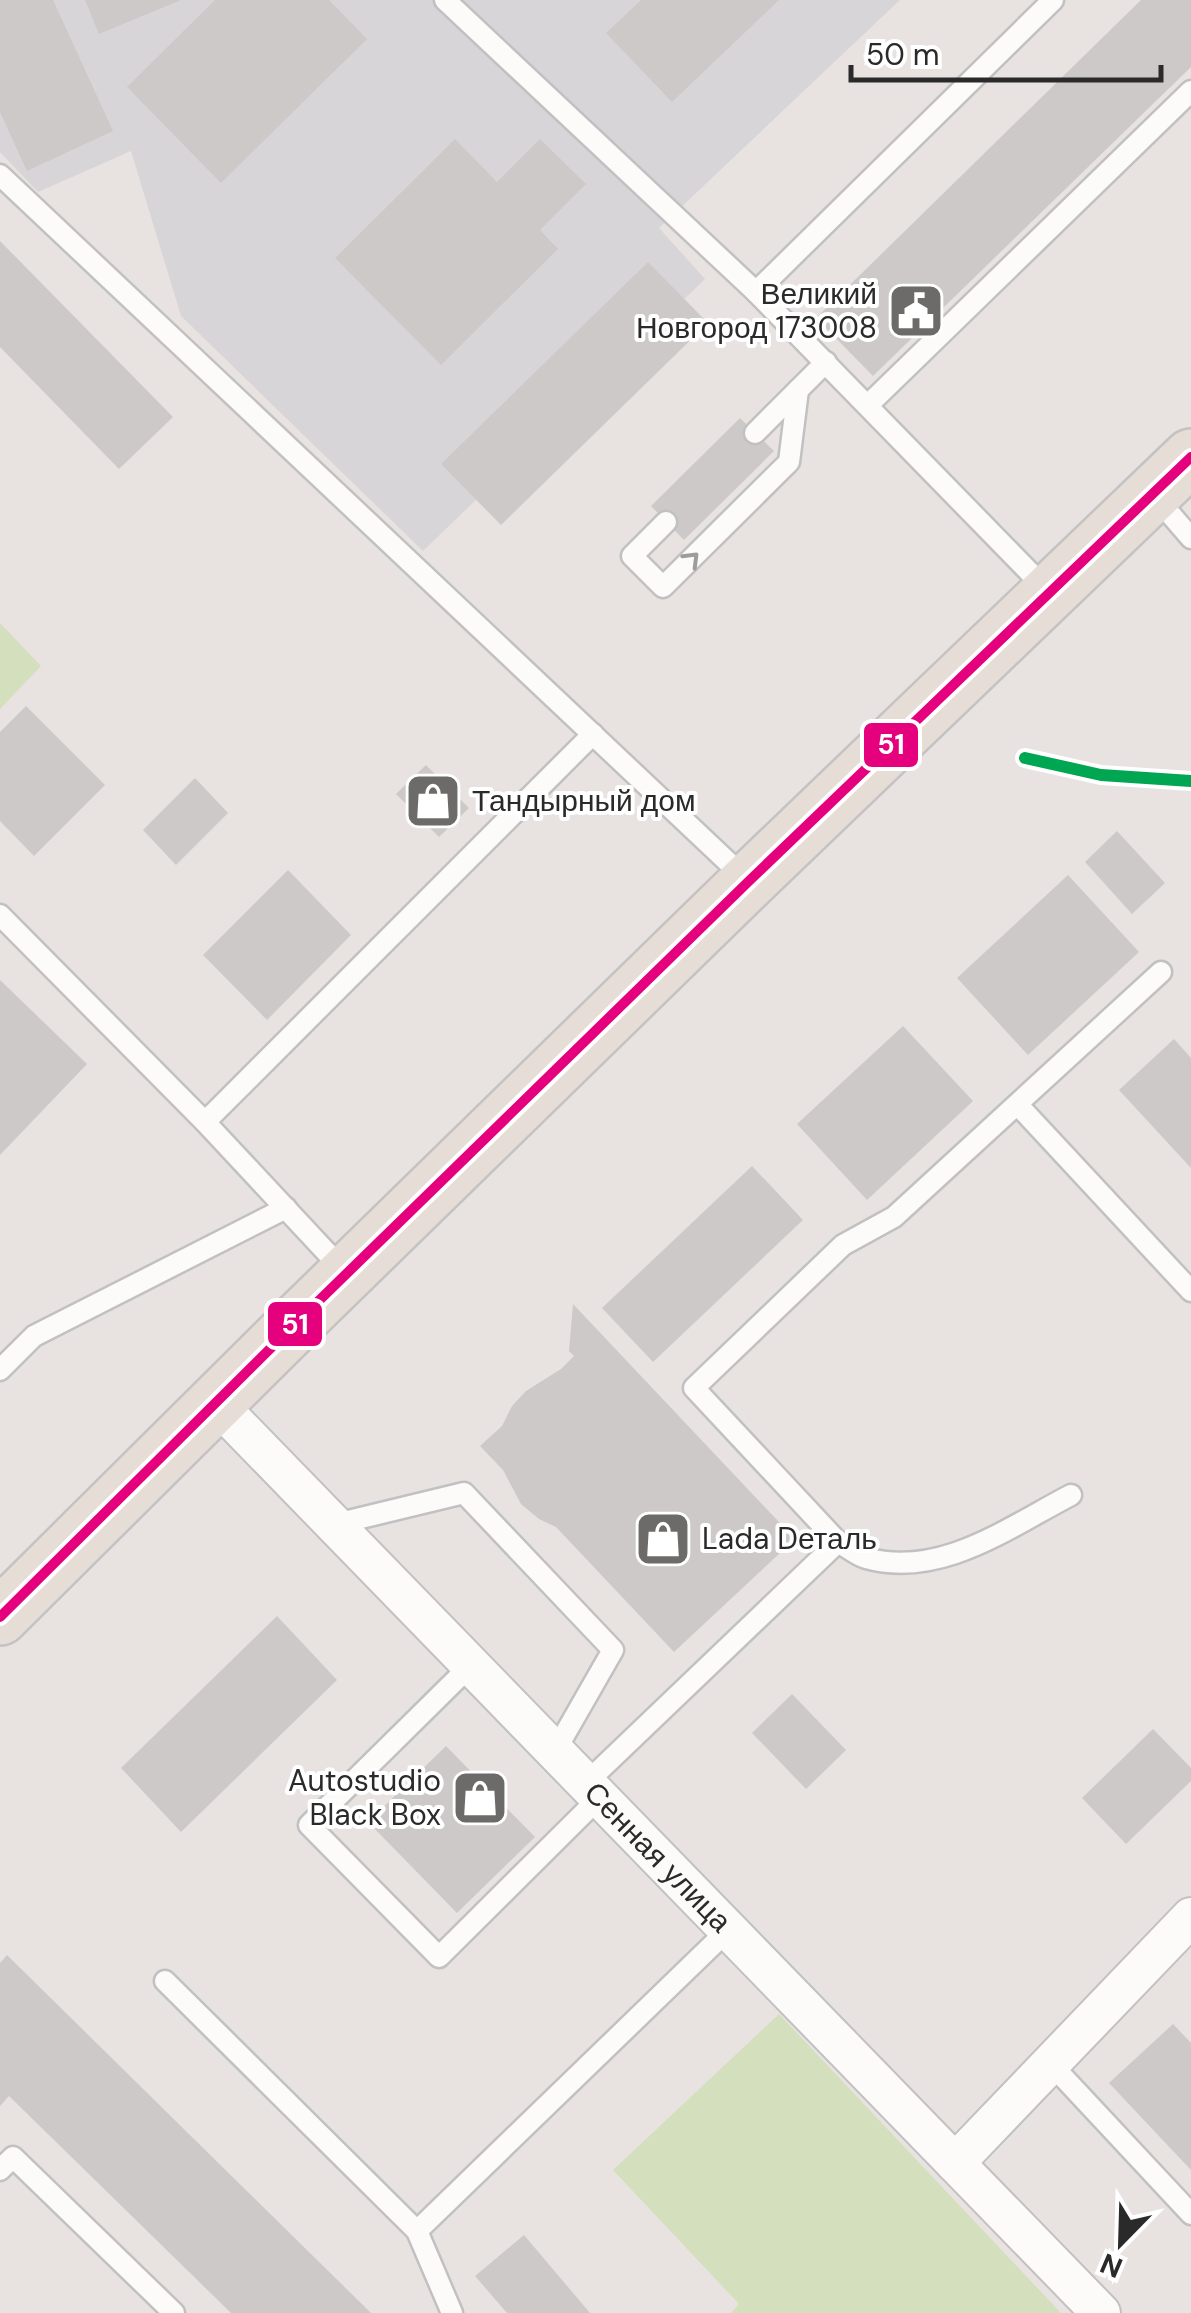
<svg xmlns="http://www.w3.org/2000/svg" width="1191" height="2313" viewBox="0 0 1191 2313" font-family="'DM Sans',sans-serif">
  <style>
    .industrial { fill: #d7d5d8 }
    .green { fill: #d4dfbd }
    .building { fill: #cdc9c8 }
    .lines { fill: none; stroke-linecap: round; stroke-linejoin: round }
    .lane-casing { stroke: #c2c1c1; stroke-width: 25 }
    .street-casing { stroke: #c2c1c1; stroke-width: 42 }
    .primary-casing { stroke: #c4c2c2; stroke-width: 60 }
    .lane { stroke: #fcfbfa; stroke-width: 20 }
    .street { stroke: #fcfbfa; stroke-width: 38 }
    .primary { stroke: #e5ddd6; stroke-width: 55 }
    .bus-1-casing { stroke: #fff; stroke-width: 18 }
    .bus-1 { stroke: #e5007d; stroke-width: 10 }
    .rail-1-casing { stroke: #fff; stroke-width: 20 }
    .rail-1 { stroke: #00a651; stroke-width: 12 }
    .oneway { stroke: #9e9d9c }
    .labels { text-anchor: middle; stroke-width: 8; stroke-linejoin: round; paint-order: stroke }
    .poi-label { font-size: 30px; fill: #2a2a2a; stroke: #fff; text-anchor: end }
    .street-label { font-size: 30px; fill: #2a2a2a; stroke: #fff }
    .line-badge { stroke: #fff; stroke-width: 4 }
    .badge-label { font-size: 28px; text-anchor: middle; font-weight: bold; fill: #fff }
  </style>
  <rect width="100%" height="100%" fill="#e8e3e1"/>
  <polygon class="industrial" points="0,0 900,0 659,228 705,279 423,551 181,316 131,151 38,192 0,152"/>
  <g class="green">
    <polygon points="0,623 41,666 0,709"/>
    <polygon points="779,2014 1061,2313 731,2313 739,2304 613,2170"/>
  </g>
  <g class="building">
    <polygon points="0,0 53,0 113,131 27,171 0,112"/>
    <polygon points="85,0 181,0 99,34"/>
    <polygon points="215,0 329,0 367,39 221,183 127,87"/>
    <polygon points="641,0 779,0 672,102 606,33"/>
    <polygon points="1141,0 1191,0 1191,67 873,376 816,318"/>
    <polygon points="455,139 497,182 540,139 586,184 540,230 558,249 441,365 335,258"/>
    <polygon points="0,241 173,417 119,469 0,347"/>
    <polygon points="648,262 708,323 501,525 441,464"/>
    <polygon points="740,418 774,451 684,540 651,506"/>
    <polygon points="26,706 105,785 34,856 0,821 0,732"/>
    <polygon points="426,765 469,808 439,837 396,794"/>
    <polygon points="195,778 228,813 176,865 143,830"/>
    <polygon points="1117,831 1165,883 1132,914 1085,862"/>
    <polygon points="288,870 351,935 267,1020 203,955"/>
    <polygon points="1068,875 1139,952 1028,1055 957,978"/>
    <polygon points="0,980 87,1064 0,1155"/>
    <polygon points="903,1026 973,1101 867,1200 797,1124"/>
    <polygon points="1174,1039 1191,1058 1191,1168 1119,1090"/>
    <polygon points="752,1166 803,1220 653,1362 602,1308"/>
    <polygon points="573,1304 795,1539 674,1652 556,1527 539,1519 521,1504 503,1470 480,1446 502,1426 512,1406 526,1391 561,1369 574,1356 569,1351"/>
    <polygon points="277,1616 337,1680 181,1832 121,1768"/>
    <polygon points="792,1694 846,1750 806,1789 752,1733"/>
    <polygon points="1153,1729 1191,1768 1191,1781 1126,1844 1082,1798"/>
    <polygon points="446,1746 535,1837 457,1913 368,1822"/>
    <polygon points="7,1955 371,2313 231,2313 9,2096 0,2106 0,1963"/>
    <polygon points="1173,2024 1191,2043 1191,2170 1109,2083"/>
    <polygon points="524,2235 590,2313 507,2313 475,2276"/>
  </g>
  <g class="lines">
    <g class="lane-casing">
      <g id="lane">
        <polyline points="445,0 756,292 1048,591"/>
        <polyline points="0,175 747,880"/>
        <polyline points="756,292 1053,0"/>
        <polyline points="868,405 1191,91"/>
        <polyline points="755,433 826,362"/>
        <polyline points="1153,494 1191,538"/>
        <polyline points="666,522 632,556 663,587 789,462 798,390"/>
        <polyline points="0,915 205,1122 345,1272"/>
        <polyline points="1018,1105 1191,1291"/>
        <polyline points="205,1122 593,734"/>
        <polyline points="0,1370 34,1336 286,1208"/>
        <polyline points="332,1525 464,1493 613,1650 554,1753"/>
        <path d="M838 1542C847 1547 856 1555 866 1558 940 1579 1009 1527 1071 1495"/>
        <polyline points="470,1666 309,1825 439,1957 599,1798"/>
        <polyline points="585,1784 838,1542 694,1388 843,1245 894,1217 1161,972"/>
        <polyline points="165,1981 417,2231 452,2313"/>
        <polyline points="1051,2064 1191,2214"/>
        <polyline points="0,2170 13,2157 174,2313"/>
        <polyline points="417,2231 728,1930"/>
      </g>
    </g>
    <g class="street-casing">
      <g id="street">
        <path id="s1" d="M215 1402 1101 2313"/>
        <polyline points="955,2163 1191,1917"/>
      </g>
    </g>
    <g class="primary-casing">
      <polyline id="primary" points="0,1617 297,1322 749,881 1191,457"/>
    </g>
    <use href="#lane" class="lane"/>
    <use href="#street" class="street"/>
    <use href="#primary" class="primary"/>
    <g class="bus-1-casing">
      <polyline id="bus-1" points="0,1617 297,1322 749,881 1191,457"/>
    </g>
    <use href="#bus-1" class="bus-1"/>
    <g class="rail-1-casing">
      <polyline id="rail-1" points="1025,758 1101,775 1191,781"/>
    </g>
    <use href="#rail-1" class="rail-1"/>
  </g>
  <defs><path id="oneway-chevron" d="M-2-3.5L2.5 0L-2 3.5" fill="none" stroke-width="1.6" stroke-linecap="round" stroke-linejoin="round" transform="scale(2.5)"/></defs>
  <use class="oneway" href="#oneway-chevron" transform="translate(692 559) rotate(-45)"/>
  <defs>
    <g id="civic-square" transform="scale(2.875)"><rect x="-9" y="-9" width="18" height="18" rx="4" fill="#6c6b6a" stroke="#fff"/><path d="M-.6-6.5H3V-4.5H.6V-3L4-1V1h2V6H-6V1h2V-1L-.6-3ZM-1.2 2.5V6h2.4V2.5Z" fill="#fff"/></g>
    <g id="shop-square" transform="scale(2.875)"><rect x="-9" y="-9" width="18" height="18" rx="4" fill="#6c6b6a" stroke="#fff"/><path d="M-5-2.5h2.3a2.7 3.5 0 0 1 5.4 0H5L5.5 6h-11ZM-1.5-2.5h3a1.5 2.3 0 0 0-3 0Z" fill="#fff"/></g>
  </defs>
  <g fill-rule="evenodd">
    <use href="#civic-square" x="916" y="311"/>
    <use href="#shop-square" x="433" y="801"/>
    <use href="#shop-square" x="663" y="1539"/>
    <use href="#shop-square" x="480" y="1798"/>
  </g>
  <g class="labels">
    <g class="poi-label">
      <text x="877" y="304">Великий<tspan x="877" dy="34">Новгород 173008</tspan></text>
      <text x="472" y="811" text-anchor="start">Тандырный дом</text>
      <text x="702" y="1549" text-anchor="start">Lada Dеталь</text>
      <text x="441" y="1791">Autostudio<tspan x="441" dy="34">Black Box</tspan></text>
    </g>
    <g class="street-label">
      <text dy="10" stroke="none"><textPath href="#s1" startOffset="635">Сенная улица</textPath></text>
    </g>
  </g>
  <g class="line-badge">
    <rect x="862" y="721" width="58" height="48" rx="10" fill="#e5007d"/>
    <rect x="266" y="1300" width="58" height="48" rx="10" fill="#e5007d"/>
  </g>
  <g class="badge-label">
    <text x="891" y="754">51</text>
    <text x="295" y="1334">51</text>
  </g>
  <g transform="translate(1121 2243) rotate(203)" stroke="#ffffff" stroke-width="8" paint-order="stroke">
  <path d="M0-8L18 38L0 25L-18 38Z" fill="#2a2a2a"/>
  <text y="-15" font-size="28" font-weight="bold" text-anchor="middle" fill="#2a2a2a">N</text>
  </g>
  <path d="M851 65v15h310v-15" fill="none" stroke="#2a2a2a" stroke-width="5"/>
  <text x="866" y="65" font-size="30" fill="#2a2a2a" stroke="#ffffff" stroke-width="8" paint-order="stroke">50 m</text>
</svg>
